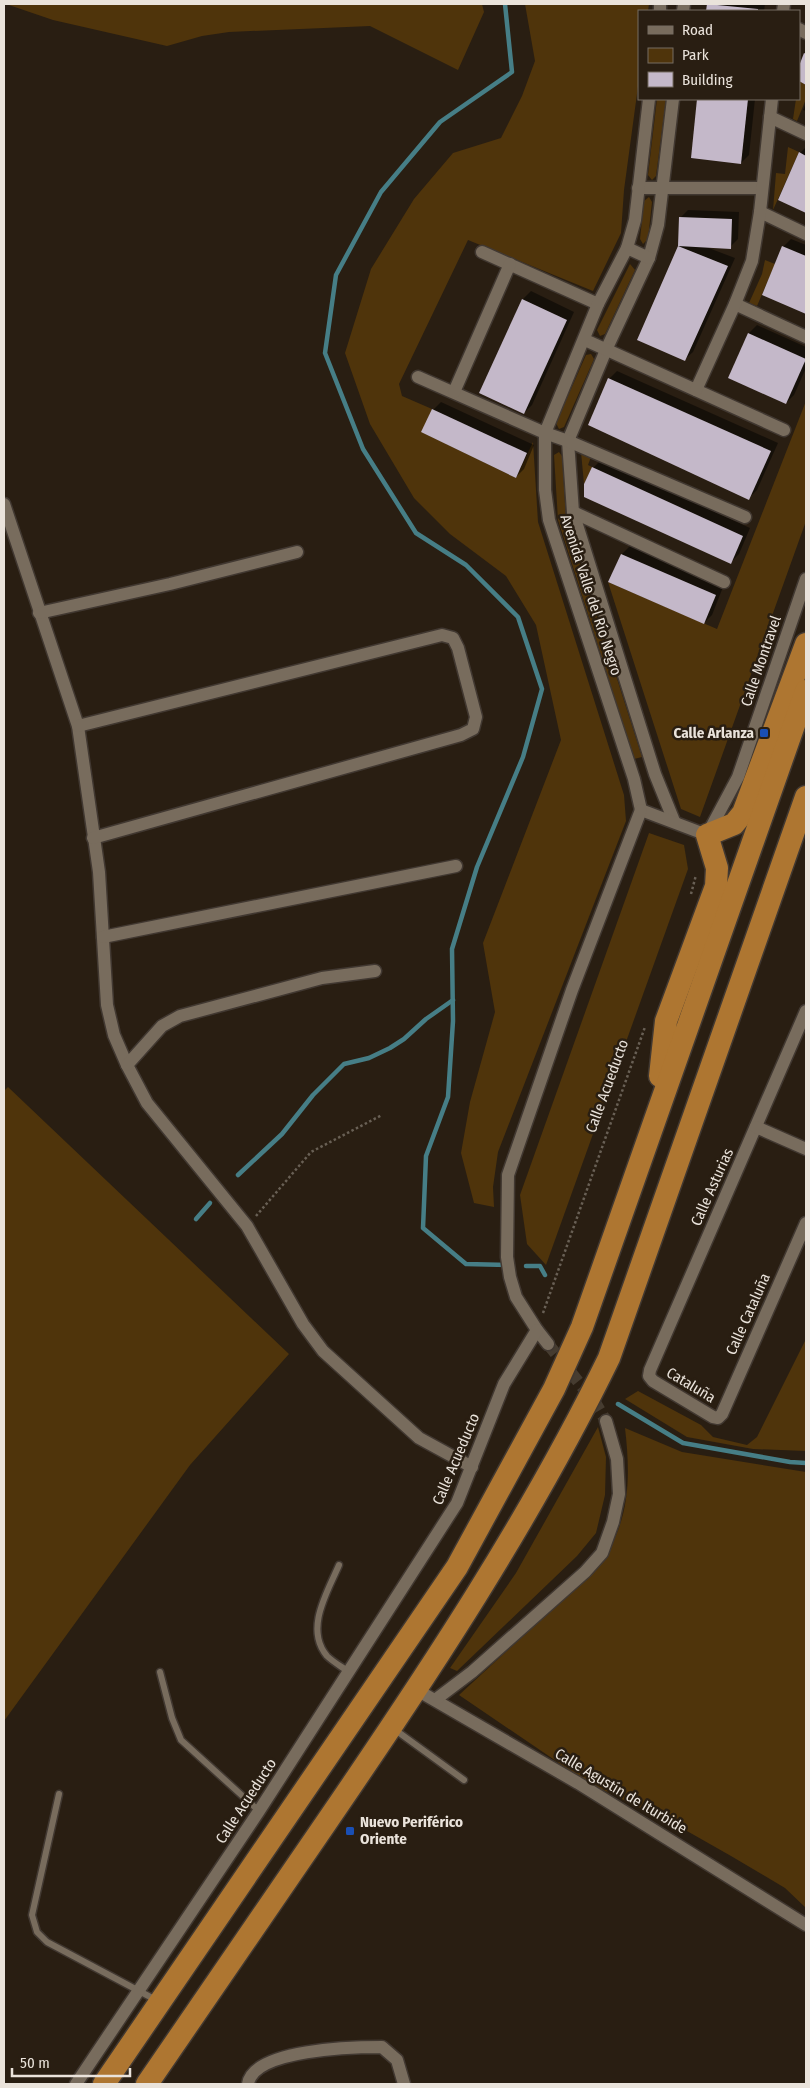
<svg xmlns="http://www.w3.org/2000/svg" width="810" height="2088" viewBox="0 0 810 2088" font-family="'Fira Sans Condensed',sans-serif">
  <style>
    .green { fill: #4f340b }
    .shadow { fill: #0007 }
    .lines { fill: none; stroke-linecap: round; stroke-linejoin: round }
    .stream { stroke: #467e86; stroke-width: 4.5 }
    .building { fill: #c4b8c9 }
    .street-tunnel { stroke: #463c30; stroke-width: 12; stroke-dasharray: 12 6; stroke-linecap: butt }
    .lane-casing { stroke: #413831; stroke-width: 9 }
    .street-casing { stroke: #413831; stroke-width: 15 }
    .highway-casing { stroke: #413831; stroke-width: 25 }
    .path { stroke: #696055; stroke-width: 2.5; stroke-dasharray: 2.5 2.5; stroke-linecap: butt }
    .lane { stroke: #786c5d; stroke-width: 6 }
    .street { stroke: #786c5d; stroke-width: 12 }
    .highway { stroke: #ae7631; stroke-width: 22 }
    .transit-dot { fill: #1a4fb4; stroke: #291e12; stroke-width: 2 }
    .labels { text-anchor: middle; stroke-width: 5; stroke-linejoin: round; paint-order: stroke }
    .street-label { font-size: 15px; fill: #eae3db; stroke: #291e12 }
    .poi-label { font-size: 15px; font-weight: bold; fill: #eae3db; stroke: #291e12; text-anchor: end }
  </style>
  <rect width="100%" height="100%" fill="#291e12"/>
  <g class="green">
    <polygon points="6,4 482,4 484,12 458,70 370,26 229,32 202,36 167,46 53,20"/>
    <polygon points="525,4 649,4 648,11 639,11 639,79 624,190 621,233 593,291 468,240 399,384 402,396 432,409 422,432 516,478 533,442 538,522 624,795 626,821 498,1152 493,1187 494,1207 474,1203 461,1153 470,1102 495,1012 483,943 561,740 536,625 506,576 450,534 414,498 370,424 345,353 371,269 414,199 453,153 501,138 522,96 535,61"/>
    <polygon points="799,81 806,85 806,99 797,121 793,119 796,99 799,99"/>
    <polygon points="657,99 666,99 656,176 652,180 648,175"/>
    <polygon points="788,147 799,152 773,210 776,173 785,174"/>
    <polygon points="649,197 652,202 648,239 643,244 640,239 644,201"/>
    <polygon points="765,260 775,264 757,306 749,303 762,274"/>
    <polygon points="630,264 635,270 605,334 600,336 597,330"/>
    <polygon points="591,354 594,359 564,427 559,429 556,423 586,355"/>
    <polygon points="806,401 806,521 700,817 681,809 608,582 717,629"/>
    <polygon points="559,452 562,456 566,519 642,757 634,759 558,520 554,455"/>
    <polygon points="581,452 591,457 588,465 592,467 584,484"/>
    <polygon points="649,833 684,845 688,869 546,1265 527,1244 520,1195"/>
    <polygon points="8,1087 289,1354 190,1465 4,1721 4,1091"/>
    <polygon points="806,1339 806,1451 753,1449 687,1437 625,1399 638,1391 701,1425 713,1437 747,1445 757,1437"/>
    <polygon points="598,1427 606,1457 605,1495 596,1533 577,1556 457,1671 450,1668 516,1573"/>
    <path d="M625 1428 682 1452 806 1472V1908L785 1888 731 1856 687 1831 587 1782 459 1695 598 1567C630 1523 631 1480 625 1428Z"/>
  </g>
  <g class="shadow">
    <polygon points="709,4 765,4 764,11 708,11"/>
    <polygon points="698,99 755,99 749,155 741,163 692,157"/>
    <polygon points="806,103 806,111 803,110"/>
    <polygon points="806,147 806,211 780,199 800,153"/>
    <polygon points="688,210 739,212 738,239 730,247 706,247 735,258 693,352 684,360 679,247 680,218"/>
    <polygon points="791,239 806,245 806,313 763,294 783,247"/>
    <polygon points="531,291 574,312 532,405 524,413 480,392 523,299"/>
    <polygon points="757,325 806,347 806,368 794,395 786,403 729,378 749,333"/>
    <polygon points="617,371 778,443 757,490 749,498 609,379"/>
    <polygon points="441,402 534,445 524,469 516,477 433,410"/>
    <polygon points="601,460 750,528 739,554 731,562 593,468"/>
    <polygon points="630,546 723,587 712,615 704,623 610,582 622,554"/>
  </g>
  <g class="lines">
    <g class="stream">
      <polyline points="505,4 512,72 440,122 381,192 336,275 325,353 363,449 416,533 466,565 518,617 542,689 523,757 477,867 452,949 453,1021 448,1097 426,1156 423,1228 466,1264 508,1265"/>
      <polyline points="238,1175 282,1134 313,1095 344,1064 369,1058 390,1048 404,1039 426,1019 453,1000"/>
      <polyline points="196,1219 210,1203"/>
      <polyline points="526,1266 540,1266 545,1275"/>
      <polyline points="618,1404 683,1443 790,1462 806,1463"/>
    </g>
  </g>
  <g class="building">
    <polygon points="707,4 758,9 758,11 706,11"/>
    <polygon points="804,53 806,54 806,85 799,81 799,66"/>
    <polygon points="697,99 748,99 741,164 691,158"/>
    <polygon points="799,152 806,156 806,213 778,200"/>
    <polygon points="679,217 732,219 731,249 678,246 728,266 685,361 637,340 678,246"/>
    <polygon points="782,246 806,256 806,314 762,295"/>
    <polygon points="522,299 567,320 524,414 479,393"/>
    <polygon points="748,333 806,359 786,404 728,378"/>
    <polygon points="608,378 771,451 749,500 588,425"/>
    <polygon points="432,409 527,453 516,478 421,432"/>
    <polygon points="592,467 743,536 731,564 584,497 584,484"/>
    <polygon points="621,554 716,595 704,624 608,582"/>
  </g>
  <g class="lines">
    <polyline class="street-tunnel" points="548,1344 596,1404 606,1421"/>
    <g class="lane-casing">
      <g id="lane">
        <path d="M339 1565C328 1591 304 1629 327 1656 333 1662 342 1667 349 1672"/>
        <polyline points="160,1672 172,1718 181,1740 259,1811"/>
        <polyline points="394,1729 464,1780"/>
        <polyline points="59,1794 32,1915 37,1932 47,1942 156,2000"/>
      </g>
    </g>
    <g class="street-casing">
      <g id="street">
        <polyline points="660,11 660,4"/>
        <polyline points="683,11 684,4"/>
        <polyline points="783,11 784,4"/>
        <polyline points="799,29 806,33"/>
        <polyline points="673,99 658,225 649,258 606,350 568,441 573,512 655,774 674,821"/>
        <polyline points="770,117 806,134"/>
        <polyline points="638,188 761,188"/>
        <polyline points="760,212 806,234"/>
        <polyline points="627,248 649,258"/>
        <polyline points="482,252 598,304"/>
        <polyline points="735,304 806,337"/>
        <polyline points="585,340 784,430"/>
        <polyline points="418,377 545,433 568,441 745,517"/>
        <polyline points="696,390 735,304 752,261 760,212 772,99"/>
        <polyline points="454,392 510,264"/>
        <polyline points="4,504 78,726 99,872 107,1005 114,1035 127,1065 147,1103 247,1226 303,1324 323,1351 419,1438 472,1467"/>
        <polyline points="573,512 724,582"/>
        <polyline points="39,613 170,584 297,552"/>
        <polyline points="78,726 442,635 453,638 458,648 476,717 473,729 461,735 93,838"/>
        <polyline points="641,810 634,779 549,520 545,490 545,433 598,304 627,248 635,220 649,99"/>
        <polyline points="641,810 707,835 738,777 806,579"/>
        <polyline points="103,937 456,866"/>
        <polyline points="806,1011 650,1370 649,1376 653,1381 713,1417 718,1418 722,1414 806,1223"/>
        <polyline points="127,1065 162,1026 180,1016 322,978 375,971"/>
        <polyline points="756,1127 806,1149"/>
        <polyline points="548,1344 537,1330 516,1297 510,1277 507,1257 508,1175 572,990 641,810"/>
        <polyline points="417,1690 578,1783 806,1925"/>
        <polyline points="435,1700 472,1672 585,1572 602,1553 613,1522 619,1494 617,1459 606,1421"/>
        <polyline points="76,2084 259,1811 457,1503 504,1384 537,1330"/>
        <path d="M248 2084C253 2049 354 2047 382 2047L397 2060 404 2084"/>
      </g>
    </g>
    <g class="highway-casing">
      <g id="highway">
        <polyline points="660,1076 666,1021 716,886 717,868 707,835 734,824 743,813 806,644"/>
        <polyline points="104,2084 457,1567 554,1389 582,1327 806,691"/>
        <path d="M147 2084C207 1996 268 1908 328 1820 430 1671 530 1520 609 1358L806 797"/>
      </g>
    </g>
    <g class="path">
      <polyline points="691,894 696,875"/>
      <polyline points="256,1216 311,1152 382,1115"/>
      <polyline points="543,1313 645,1027"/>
    </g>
    <use href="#lane" class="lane"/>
    <use href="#street" class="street"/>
    <use href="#highway" class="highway"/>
  </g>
  <g class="transit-dot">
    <rect x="759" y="728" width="10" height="10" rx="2.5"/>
    <rect x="345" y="1826" width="10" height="10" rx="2.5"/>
  </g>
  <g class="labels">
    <g class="street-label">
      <text transform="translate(591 595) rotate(72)" y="5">Avenida Valle del Río Negro</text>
      <text transform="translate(761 661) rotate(-71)" y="5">Calle Montravel</text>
      <text transform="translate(607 1086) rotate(-70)" y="5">Calle Acueducto</text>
      <text transform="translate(712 1187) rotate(-66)" y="5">Calle Asturias</text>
      <text transform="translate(748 1314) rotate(-66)" y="5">Calle Cataluña</text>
      <text transform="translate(691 1385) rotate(31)" y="5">Cataluña</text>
      <text transform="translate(456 1459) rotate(-67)" y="5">Calle Acueducto</text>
      <text transform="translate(621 1791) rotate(31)" y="5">Calle Agustín de Iturbide</text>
      <text transform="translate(246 1801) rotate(-57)" y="5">Calle Acueducto</text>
    </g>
    <g class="poi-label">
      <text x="754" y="738">Calle Arlanza</text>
      <text x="360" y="1827" text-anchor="start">Nuevo Periférico<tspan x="360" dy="17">Oriente</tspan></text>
    </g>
  </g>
  <rect width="810" height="2088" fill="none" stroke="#eae3db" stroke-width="10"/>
  <rect x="638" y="10" width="162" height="90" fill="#291e12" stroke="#766d62"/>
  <rect x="648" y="26" width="25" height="8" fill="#786c5d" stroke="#766d62"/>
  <text x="682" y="35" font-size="15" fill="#eae3db">Road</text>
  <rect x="648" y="48" width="25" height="15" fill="#4f340b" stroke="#766d62"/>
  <text x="682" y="60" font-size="15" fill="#eae3db">Park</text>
  <rect x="648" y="72" width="25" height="15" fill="#c4b8c9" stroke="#766d62"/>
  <text x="682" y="85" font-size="15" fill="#eae3db">Building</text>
  <path d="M12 2068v8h118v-8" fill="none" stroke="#eae3db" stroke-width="2.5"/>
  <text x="20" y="2068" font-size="15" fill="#eae3db" stroke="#291e12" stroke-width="4" paint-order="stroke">50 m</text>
</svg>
